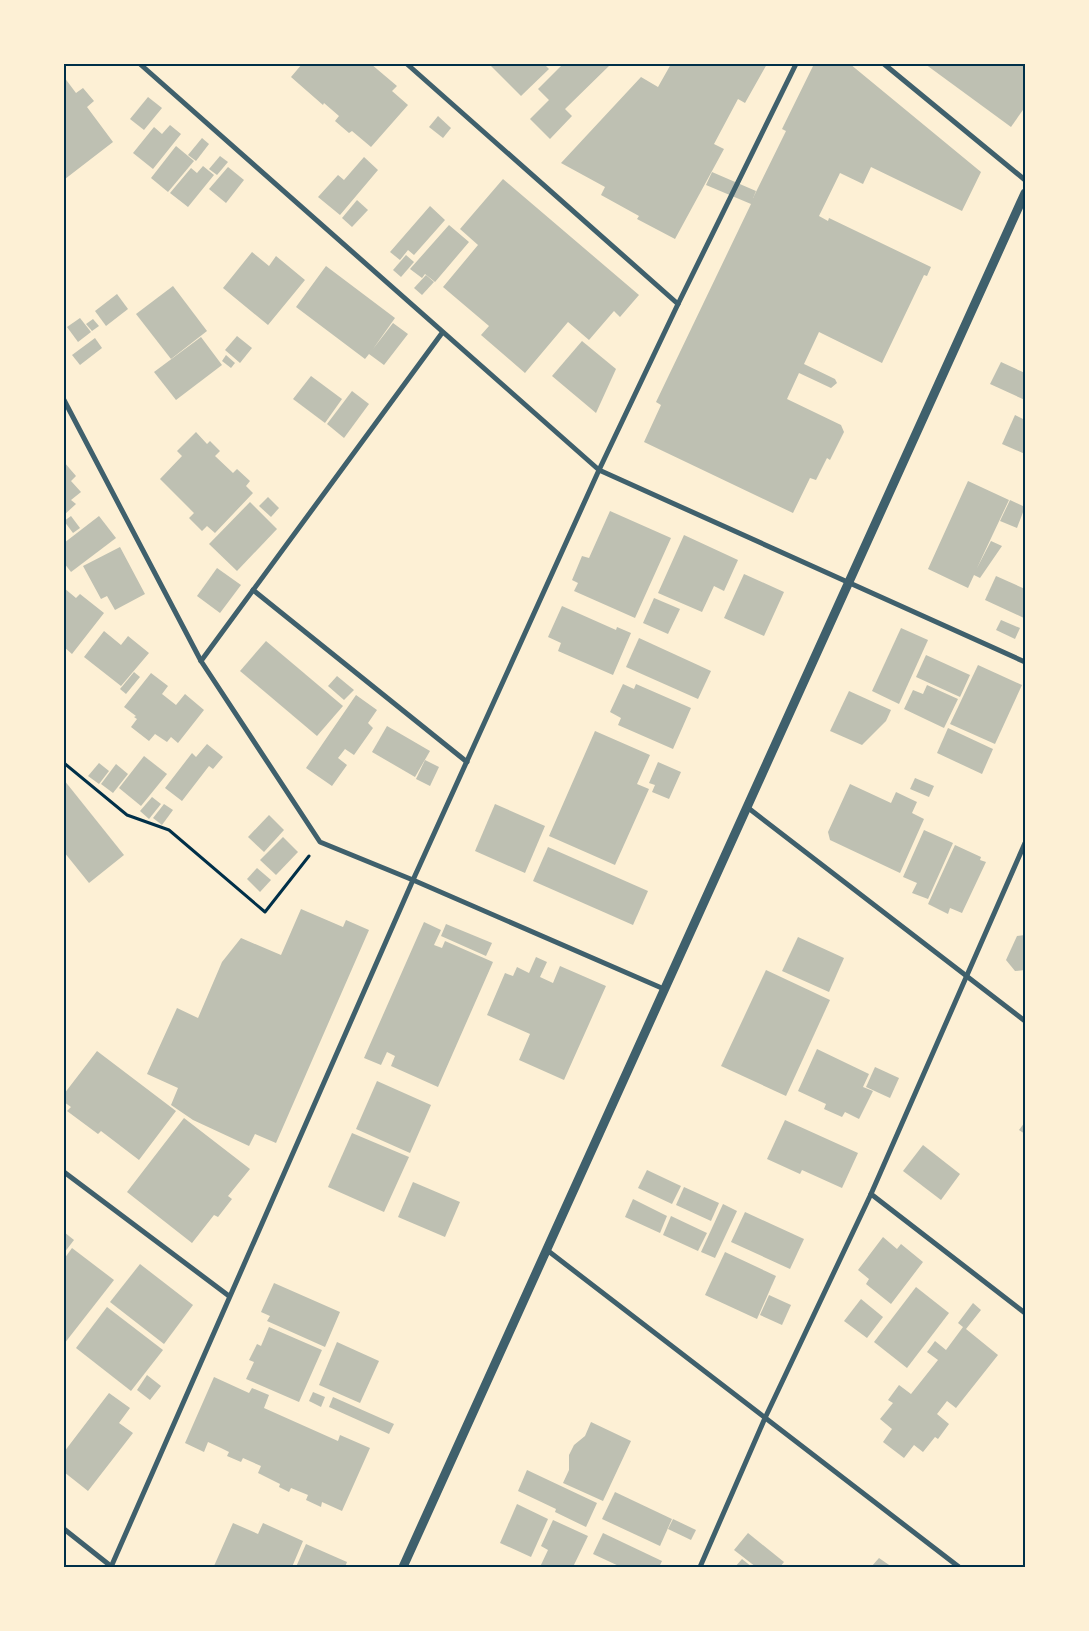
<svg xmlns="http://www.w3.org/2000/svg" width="1089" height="1631" viewBox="0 0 1089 1631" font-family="Manrope,sans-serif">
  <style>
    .building { fill: #bec0b2 }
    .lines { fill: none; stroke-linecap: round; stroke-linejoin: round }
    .path { stroke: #003049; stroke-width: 3 }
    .minor { stroke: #3f606c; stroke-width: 5 }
    .tertiary { stroke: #3f606c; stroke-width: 9 }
    .neatline { fill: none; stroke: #003049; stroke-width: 2 }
  </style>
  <rect width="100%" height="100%" fill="#fdf0d5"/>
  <g class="building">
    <polygon points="302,64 346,64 348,66 350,64 371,64 397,86 392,91 408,105 371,147 352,131 349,133 335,121 339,116 324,103 323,105 291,77"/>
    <polygon points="489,64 544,64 549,69 521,96"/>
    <polygon points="563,64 611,64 565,109 572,116 550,139 530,119 549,100 538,89"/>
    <polygon points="671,64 767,64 745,103 738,99 714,144 724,149 675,239 637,219 639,216 601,195 605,187 561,163 641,77 658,87"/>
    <polygon points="814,64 850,64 981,172 962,211 871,167 863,184 840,173 819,216 828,221 829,218 931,267 927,276 924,275 882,363 819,332 804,364 835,379 837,383 831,388 799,373 787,399 841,425 844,432 830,460 827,458 816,480 810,478 793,513 644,442 661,405 656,402 751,204 706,185 712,172 756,191 753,198 786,131 782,129"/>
    <polygon points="925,64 1025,64 1025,107 1011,127"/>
    <polygon points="64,77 76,93 83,88 94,101 87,107 113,142 65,179"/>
    <polygon points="148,97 162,108 144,130 130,119"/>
    <polygon points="438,116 451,128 443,138 429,127"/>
    <polygon points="170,125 181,134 153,169 133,153 154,127 162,134"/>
    <polygon points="202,138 209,144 196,161 188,155"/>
    <polygon points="176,146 194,161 168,192 151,178"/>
    <polygon points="220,156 228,162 217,175 209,169"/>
    <polygon points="364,157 378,170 340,215 318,197 338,175 344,180"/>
    <polygon points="203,166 214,175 188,207 170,193 191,168 197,173"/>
    <polygon points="228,167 244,180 226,203 209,189"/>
    <polygon points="503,179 639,295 620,317 614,311 589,340 568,322 525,373 481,335 489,326 443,287 478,245 460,229"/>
    <polygon points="357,200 368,210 352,227 342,218"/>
    <polygon points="430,206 445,220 414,255 408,250 400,260 390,252"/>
    <polygon points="449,225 469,242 435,282 425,274 422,278 410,269"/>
    <polygon points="252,252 269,266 276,256 305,280 268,325 223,288"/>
    <polygon points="406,255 414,262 401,277 393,270"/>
    <polygon points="326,266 395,318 373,349 393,323 408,334 384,365 369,354 365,359 296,307"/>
    <polygon points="426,275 434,282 422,295 414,288"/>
    <polygon points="173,286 207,331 171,359 136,314"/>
    <polygon points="117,294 128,309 106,326 95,311"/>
    <polygon points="80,318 91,332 78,342 67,327"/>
    <polygon points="93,319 99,326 92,331 86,324"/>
    <polygon points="237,336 252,348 240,363 225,350"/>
    <polygon points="201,337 222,365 176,400 154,372"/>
    <polygon points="95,338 102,348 80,365 72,355"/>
    <polygon points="582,341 616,369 596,413 552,376"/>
    <polygon points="226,355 235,363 231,368 222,361"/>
    <polygon points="1001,362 1025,373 1025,400 990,384"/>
    <polygon points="311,376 342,399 325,423 293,399"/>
    <polygon points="352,391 369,404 344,438 327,424"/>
    <polygon points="1015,415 1025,420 1025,454 1002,444"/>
    <polygon points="196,432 207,444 210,441 220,451 215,456 233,473 237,469 250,481 246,486 253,493 215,533 207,526 202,531 189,518 194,513 160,479 182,456 177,451"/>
    <polygon points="64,462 76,476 71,481 81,492 71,500 76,504 64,515"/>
    <polygon points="968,481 1009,500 977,568 991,541 1002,546 980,578 974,575 968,588 928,569"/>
    <polygon points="268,497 279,508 271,517 259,506"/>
    <polygon points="1010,500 1025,507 1017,528 1000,521"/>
    <polygon points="250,502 277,529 237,571 209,544"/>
    <polygon points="610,511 671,538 635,618 574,591 578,583 572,580 582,556 589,558"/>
    <polygon points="71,516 80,528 73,533 64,521"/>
    <polygon points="99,516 116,538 71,572 64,563 64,543"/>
    <polygon points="684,535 738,560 724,591 714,586 702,612 658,593"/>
    <polygon points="120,547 145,594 115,610 107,596 101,599 83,566"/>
    <polygon points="217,568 241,585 220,613 197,596"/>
    <polygon points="744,574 784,592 764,636 724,618"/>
    <polygon points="996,576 1025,589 1024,618 985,600"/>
    <polygon points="64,588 76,598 80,594 104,613 72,654 64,647"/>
    <polygon points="654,598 680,609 668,634 643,623"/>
    <polygon points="562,606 616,630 617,627 631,633 613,675 558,651 561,643 548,637"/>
    <polygon points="1001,620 1020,628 1015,639 996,630"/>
    <polygon points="901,628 928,640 899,704 872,691"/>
    <polygon points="104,631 121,645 128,636 149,653 121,686 84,657"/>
    <polygon points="639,638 711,671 698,699 626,667"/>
    <polygon points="266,641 343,706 317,736 240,671"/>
    <polygon points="926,655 970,675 960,697 916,677"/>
    <polygon points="978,665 1022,685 995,744 950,724"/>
    <polygon points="134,672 140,677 126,694 120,689"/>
    <polygon points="151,673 168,686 162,694 176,705 185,694 204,710 178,743 171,737 167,742 155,734 149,741 131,727 137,719 134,717 136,716 124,707"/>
    <polygon points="337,676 354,690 344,700 328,686"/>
    <polygon points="623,684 634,689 636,684 691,708 673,749 618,725 621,718 610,712"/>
    <polygon points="927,685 958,699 944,728 904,709 913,690 923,694"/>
    <polygon points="849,691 891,710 886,721 862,745 830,731"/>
    <polygon points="356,695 377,710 368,723 373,728 354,755 345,749 338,758 347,765 332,786 306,768"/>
    <polygon points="387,726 430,751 415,777 372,752"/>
    <polygon points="948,728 993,749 982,774 937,753"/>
    <polygon points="595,731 650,755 637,784 649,789 615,865 549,836"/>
    <polygon points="207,744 223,757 213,769 209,766 182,801 165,788 192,753 196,757"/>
    <polygon points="144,756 167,774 141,806 119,788"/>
    <polygon points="425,760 439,767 430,786 416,779"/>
    <polygon points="658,762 681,772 669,799 652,792 655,785 649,783"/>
    <polygon points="99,763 109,771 99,784 88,776"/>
    <polygon points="116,764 128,774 113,793 101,784"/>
    <polygon points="915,778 934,786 929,797 910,789"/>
    <polygon points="64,780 124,855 89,883 64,852"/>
    <polygon points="850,784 891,803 896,792 917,802 912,813 924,819 900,873 830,840 828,832"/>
    <polygon points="152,797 161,804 149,819 140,811"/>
    <polygon points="164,804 173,810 162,825 153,818"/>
    <polygon points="495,804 545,826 525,873 475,851"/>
    <polygon points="269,815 284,830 264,852 248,837"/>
    <polygon points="924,830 953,843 928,899 912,893 917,883 903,877"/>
    <polygon points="283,837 298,852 276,875 260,860"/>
    <polygon points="955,845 981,857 980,860 986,862 962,913 950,908 948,914 928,904"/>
    <polygon points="548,847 648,891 633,925 533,881"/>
    <polygon points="257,868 271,880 260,892 247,879"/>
    <polygon points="301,909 343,927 346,920 369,930 276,1143 255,1134 249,1146 193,1120 171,1105 178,1088 147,1074 177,1008 198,1018 222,962 241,938 281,955"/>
    <polygon points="424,922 441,930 434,945 442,948 445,941 493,962 438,1087 391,1066 395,1056 387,1052 381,1065 364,1058"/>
    <polygon points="446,924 492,943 486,956 441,936"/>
    <polygon points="1025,935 1025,970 1015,971 1006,960 1017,936"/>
    <polygon points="798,937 844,958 829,992 782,971"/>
    <polygon points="536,957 547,962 540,977 553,983 560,966 606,986 564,1080 519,1060 530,1034 487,1015 505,973 513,976 517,967 529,973"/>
    <polygon points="766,970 830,1000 786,1096 721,1066"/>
    <polygon points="817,1049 869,1074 863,1087 873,1091 859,1119 845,1112 842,1117 824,1109 826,1104 798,1091"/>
    <polygon points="97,1051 176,1111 139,1160 101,1131 98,1134 67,1111 71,1107 64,1102 64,1094"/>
    <polygon points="875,1067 899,1078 890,1098 866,1087"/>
    <polygon points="377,1081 431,1105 410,1153 356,1129"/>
    <polygon points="184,1118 250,1169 228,1196 232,1199 218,1217 214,1215 192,1243 127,1192"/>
    <polygon points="785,1120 858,1153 842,1188 802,1170 800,1174 767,1159"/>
    <polygon points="1025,1122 1025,1134 1019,1130"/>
    <polygon points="352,1133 409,1157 384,1212 328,1187"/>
    <polygon points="923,1145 960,1174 941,1200 903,1171"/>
    <polygon points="647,1170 681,1186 672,1204 638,1188"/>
    <polygon points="413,1182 460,1202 445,1237 398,1217"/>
    <polygon points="684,1187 719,1203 711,1221 676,1205"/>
    <polygon points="633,1199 667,1216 660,1233 625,1217"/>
    <polygon points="723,1204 737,1211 715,1258 701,1252"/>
    <polygon points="745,1212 804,1239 790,1269 731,1242"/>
    <polygon points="671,1216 707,1233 698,1251 663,1235"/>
    <polygon points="64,1232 74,1240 64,1253"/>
    <polygon points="883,1237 897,1249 901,1244 923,1262 891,1304 866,1284 869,1279 858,1270"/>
    <polygon points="72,1248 114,1280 64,1344 64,1259"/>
    <polygon points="725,1252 776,1276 757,1319 705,1295"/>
    <polygon points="140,1264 193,1305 164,1344 110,1302"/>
    <polygon points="274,1283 340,1312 325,1347 267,1321 270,1316 261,1312"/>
    <polygon points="916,1287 949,1313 907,1368 874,1342"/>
    <polygon points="769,1295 791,1305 782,1325 760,1315"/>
    <polygon points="861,1299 883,1317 867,1338 844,1321"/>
    <polygon points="973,1303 981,1310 966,1329 998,1355 956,1408 947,1401 937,1414 949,1424 938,1439 935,1437 923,1452 914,1445 904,1458 883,1442 892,1429 880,1419 893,1403 888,1400 899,1385 911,1394 938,1360 927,1352 935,1341 946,1350 963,1327 958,1323"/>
    <polygon points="107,1307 163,1350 131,1391 76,1348"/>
    <polygon points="269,1327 322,1350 299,1402 246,1379 254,1362 249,1360 257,1344 261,1346"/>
    <polygon points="337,1342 379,1361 360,1403 319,1385"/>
    <polygon points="147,1375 161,1386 150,1400 137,1390"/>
    <polygon points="214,1377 249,1393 252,1388 269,1395 264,1408 338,1441 340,1435 370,1448 342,1511 322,1502 321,1507 306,1500 308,1495 291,1488 289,1492 279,1487 280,1484 258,1473 261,1466 243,1458 241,1462 227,1456 229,1452 221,1448 208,1442 204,1452 185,1443"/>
    <polygon points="313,1392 325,1397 321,1407 309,1401"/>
    <polygon points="109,1393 130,1408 119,1423 133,1433 88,1491 64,1472 64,1452"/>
    <polygon points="333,1397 394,1424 389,1434 329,1407"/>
    <polygon points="591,1422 631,1441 603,1501 563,1483 569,1470 569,1455 574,1445 585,1436"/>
    <polygon points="527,1470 597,1503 586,1527 555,1512 556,1509 518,1491"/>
    <polygon points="615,1492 672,1519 660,1546 602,1519"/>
    <polygon points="517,1504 548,1519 531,1557 500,1543"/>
    <polygon points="673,1519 696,1530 691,1540 668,1529"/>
    <polygon points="553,1520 588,1536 573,1567 540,1567 548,1550 541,1546"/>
    <polygon points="233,1523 258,1534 263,1523 303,1541 292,1567 217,1567 214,1566"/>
    <polygon points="603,1533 662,1561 659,1567 621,1567 593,1554"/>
    <polygon points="748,1533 784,1562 780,1567 756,1567 734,1550"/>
    <polygon points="306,1544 347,1562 345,1567 296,1567"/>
    <polygon points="879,1558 892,1567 871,1567"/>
    <polygon points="742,1559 752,1567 735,1567"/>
  </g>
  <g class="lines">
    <polyline class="path" points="64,763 127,815 169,830 265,912 309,856"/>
    <g class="minor">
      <polyline points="140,64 599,470 1025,662"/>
      <polyline points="407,64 678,304"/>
      <polyline points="884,64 1025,180"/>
      <polyline points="64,400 201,661 320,842 413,880 664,989"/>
      <polyline points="253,590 467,762"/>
      <polyline points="201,661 442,333"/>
      <polyline points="747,807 1025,1021"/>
      <polyline points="64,1172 229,1296"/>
      <polyline points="871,1194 1025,1313"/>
      <polyline points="547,1250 959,1567"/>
      <polyline points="64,1529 112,1567"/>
      <polyline points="111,1567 413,880 599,470 678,304 796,64"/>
      <polyline points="700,1567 765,1418 871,1194 1025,843"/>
    </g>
    <polyline class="tertiary" points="403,1567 1025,193"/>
  </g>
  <rect width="1089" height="1631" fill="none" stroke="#fdf0d5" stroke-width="130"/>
  <rect x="65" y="65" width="959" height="1501" class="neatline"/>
</svg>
